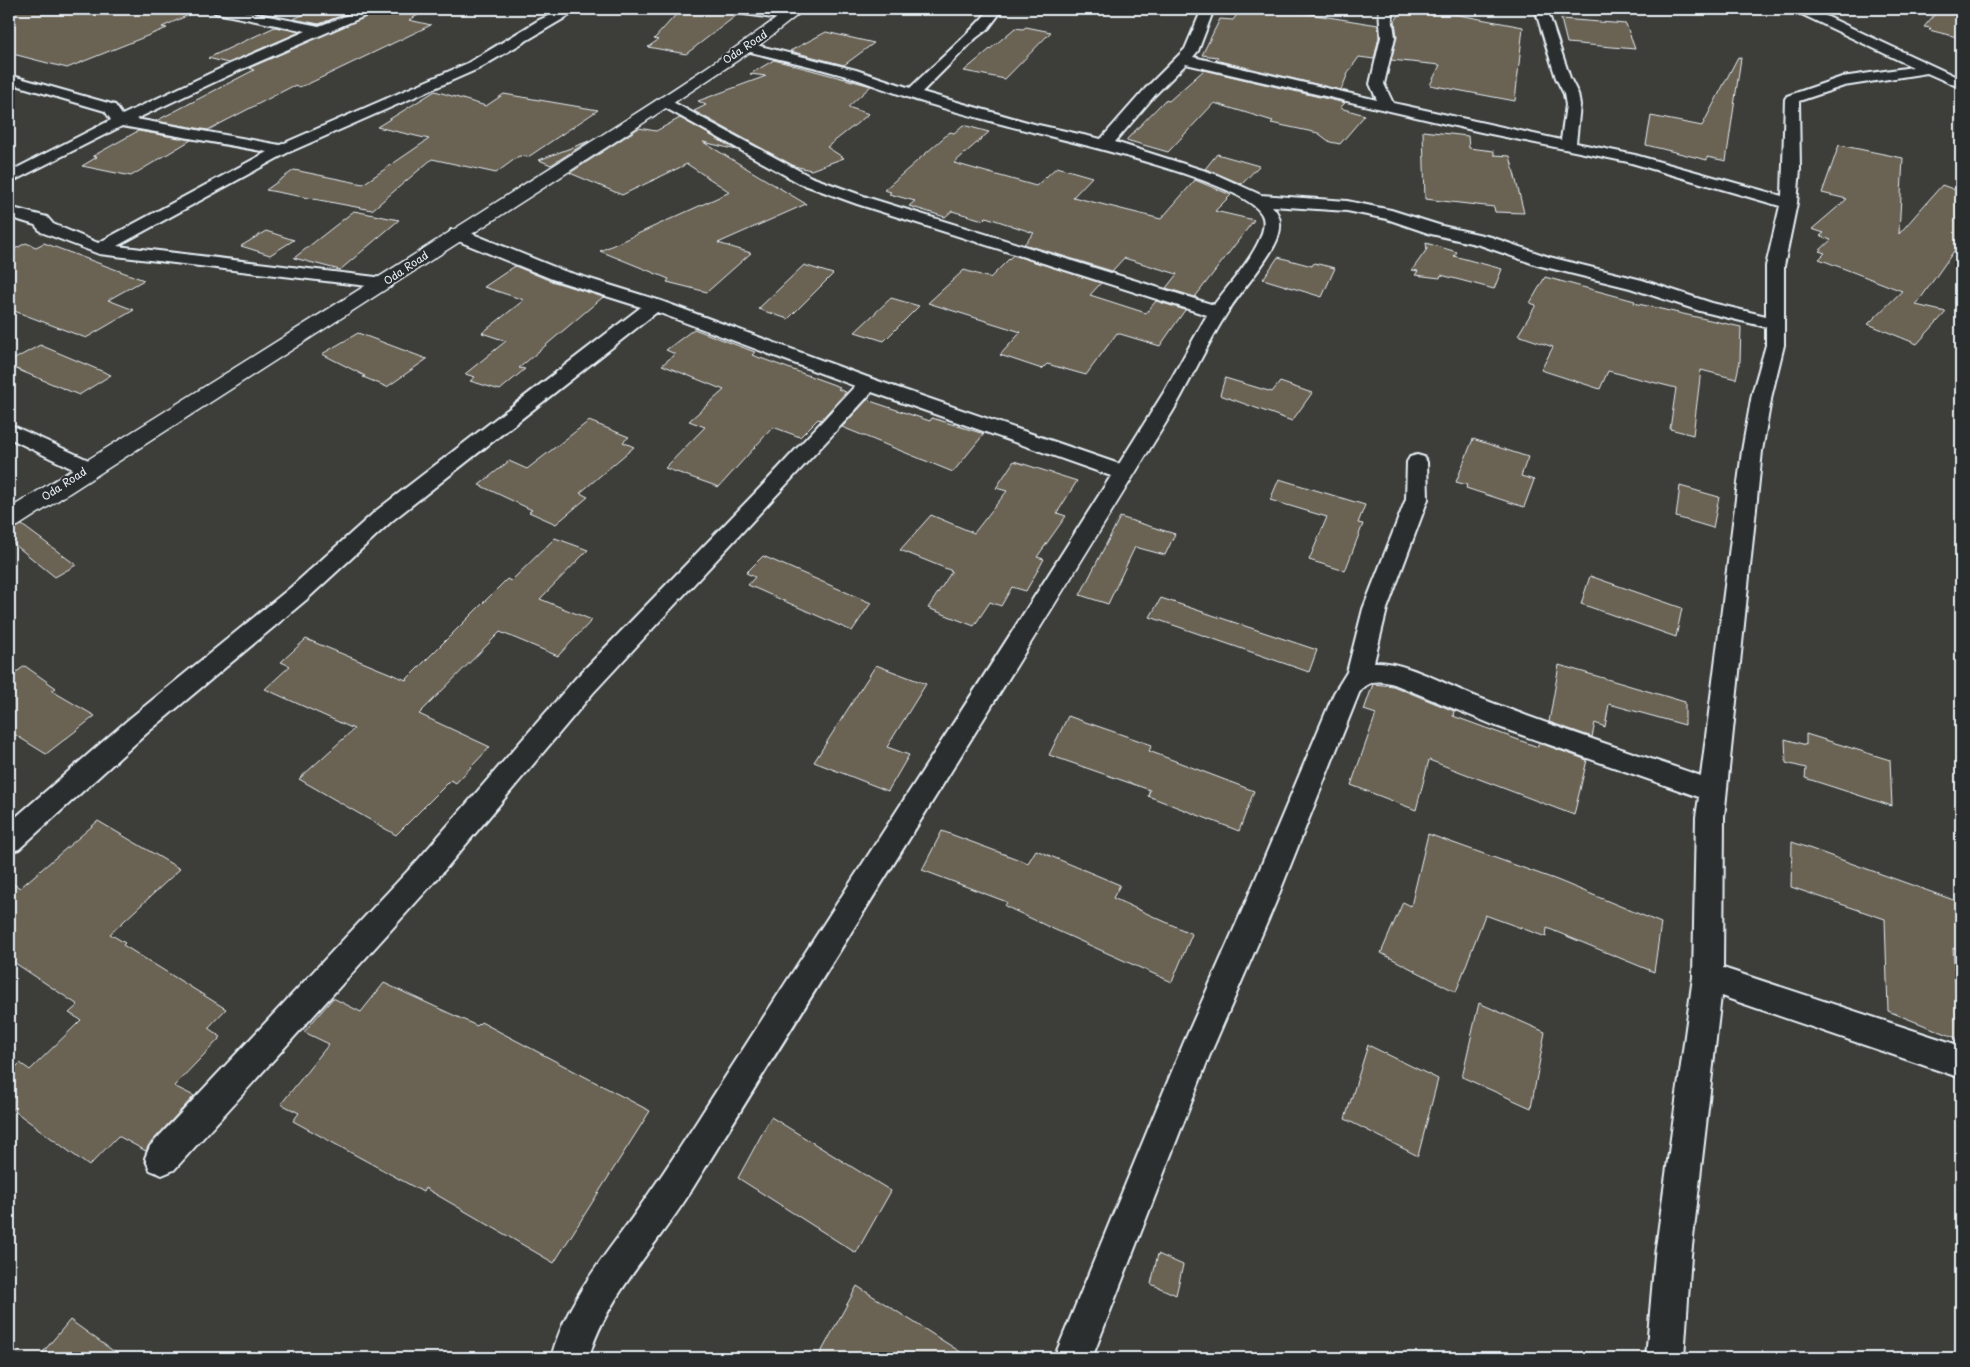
<svg xmlns="http://www.w3.org/2000/svg" width="1970" height="1367" viewBox="0 0 1970 1367" font-family="'Playpen Sans',sans-serif">
  <style>
    .building { fill: #6a6252; stroke: #e8f1f8 }
    .lines { fill: none; stroke-linecap: round; stroke-linejoin: round }
    .minor-casing { stroke: #e8f1f8; stroke-width: 4 }
    .tertiary-casing { stroke: #e8f1f8; stroke-width: 3 }
    .minor { fill: #2a2d2e; fill-rule: evenodd }
    .tertiary { fill: #2a2d2e; fill-rule: evenodd }
    .labels { text-anchor: middle; stroke-width: 4; stroke-linejoin: round; paint-order: stroke }
    .far-street-label { font-size: 11px; fill: #e8f1f8; stroke: #2a2d2e }
  </style>
  <rect width="100%" height="100%" fill="#3d3d39"/>
  <filter id="ink" filterUnits="userSpaceOnUse"><feTurbulence type="fractalNoise" baseFrequency=".02" numOctaves="2"/><feDisplacementMap in="SourceGraphic" scale="10" xChannelSelector="R" yChannelSelector="G"/><feConvolveMatrix kernelMatrix="1 2 1 2 8 2 1 2 1" color-interpolation-filters="sRGB"/></filter>
  <g filter="url(#ink)">
    <g class="building">
      <polygon points="9,9 202,9 162,27 167,28 67,68 9,53"/>
      <polygon points="317,9 359,9 319,24 293,19"/>
      <polygon points="383,9 429,9 409,20 431,25 308,84 299,87 293,86 208,130 156,121 254,70 249,68"/>
      <polygon points="681,9 710,9 730,11 737,15 686,54 648,47 658,40 654,39"/>
      <polygon points="1241,9 1278,9 1378,25 1379,37 1374,59 1359,57 1349,71 1341,90 1215,60 1218,57 1202,55 1220,19 1233,20"/>
      <polygon points="1403,9 1427,9 1523,27 1515,101 1430,85 1440,65 1391,60 1397,37 1395,21"/>
      <polygon points="1939,9 1961,9 1961,38 1929,30 1931,28 1924,27"/>
      <polygon points="1561,19 1626,24 1635,49 1567,43"/>
      <polygon points="275,27 300,32 228,63 208,58"/>
      <polygon points="1026,27 1051,32 1005,79 964,71 1015,28 1023,29"/>
      <polygon points="826,32 874,43 844,65 790,51"/>
      <polygon points="1738,57 1741,58 1726,161 1707,157 1707,160 1646,145 1651,116 1702,126"/>
      <polygon points="774,60 871,86 848,107 869,114 827,147 844,158 811,170 794,166 694,111 706,105 698,101 766,76 750,74"/>
      <polygon points="1204,70 1345,103 1340,108 1365,115 1340,144 1330,142 1318,133 1271,123 1273,121 1214,103 1168,152 1126,140 1165,100 1169,101"/>
      <polygon points="435,91 486,106 504,94 598,110 528,157 519,156 496,173 432,159 372,210 266,190 294,170 363,184 429,139 377,127"/>
      <polygon points="680,118 737,150 703,142 806,204 718,243 751,253 707,292 667,282 669,279 600,251 730,192 687,164 622,195 570,173 639,128 656,131"/>
      <polygon points="963,125 989,132 954,163 1036,186 1057,167 1092,177 1073,197 1161,219 1195,180 1231,195 1215,211 1254,220 1195,297 1166,288 1177,274 1124,258 1112,271 1024,244 1034,233 986,217 983,220 952,211 945,217 909,206 915,201 889,194 891,192 884,190 950,132 954,133"/>
      <polygon points="138,131 191,140 131,176 82,166 97,157 93,156"/>
      <polygon points="1423,131 1468,136 1469,148 1494,151 1494,155 1510,156 1524,213 1495,212 1494,207 1425,199"/>
      <polygon points="589,141 551,165 539,160"/>
      <polygon points="1839,145 1903,158 1899,234 1942,185 1961,192 1961,241 1916,305 1946,312 1917,344 1868,324 1902,291 1819,259 1825,253 1819,251 1831,240 1820,236 1824,233 1812,229 1847,199 1822,193"/>
      <polygon points="1217,154 1259,166 1242,184 1205,169"/>
      <polygon points="354,211 399,220 340,270 294,258"/>
      <polygon points="266,231 294,240 270,255 241,246"/>
      <polygon points="26,243 36,247 44,243 144,280 108,300 134,310 86,338 9,309 9,252"/>
      <polygon points="1426,243 1457,252 1454,256 1502,269 1494,289 1441,275 1440,278 1415,275 1418,271 1412,270 1427,249"/>
      <polygon points="1013,255 1101,283 1090,295 1146,313 1156,301 1185,310 1160,346 1117,333 1086,375 1047,364 1042,369 1000,355 1021,332 928,303 964,270 990,278"/>
      <polygon points="1278,257 1312,266 1314,263 1335,268 1322,297 1263,279"/>
      <polygon points="804,265 833,274 788,319 758,309"/>
      <polygon points="515,266 551,281 603,297 519,368 525,369 500,390 470,381 475,377 465,374 506,341 482,333 524,300 484,287"/>
      <polygon points="1545,277 1635,301 1634,303 1741,327 1740,361 1736,379 1701,370 1693,435 1670,429 1676,388 1608,371 1600,389 1541,370 1553,347 1518,335 1536,305 1530,303"/>
      <polygon points="891,298 919,306 884,341 855,332"/>
      <polygon points="694,329 755,352 752,355 840,387 838,389 846,392 821,420 818,419 800,437 773,427 719,487 665,468 705,427 689,421 724,390 662,365 675,354 666,350"/>
      <polygon points="358,333 427,359 387,387 363,377 365,376 322,354"/>
      <polygon points="40,345 111,375 79,395 9,366 9,362"/>
      <polygon points="1225,378 1272,392 1280,382 1312,393 1292,421 1220,395"/>
      <polygon points="867,400 930,421 932,418 984,434 953,472 842,427"/>
      <polygon points="589,421 629,437 623,442 634,447 580,493 588,497 556,524 529,512 532,510 479,485 509,461 527,469"/>
      <polygon points="1473,439 1528,457 1521,476 1534,480 1524,507 1466,488 1467,485 1456,482"/>
      <polygon points="1014,461 1077,481 1057,513 1066,516 1037,557 1044,559 1026,591 1012,587 1001,606 990,602 974,626 928,608 952,571 900,550 931,515 974,533 1007,491 996,488"/>
      <polygon points="1279,479 1365,505 1358,523 1363,524 1345,571 1309,560 1327,517 1270,500"/>
      <polygon points="1680,486 1719,497 1713,528 1676,517"/>
      <polygon points="1120,517 1175,534 1165,555 1135,547 1108,604 1080,595"/>
      <polygon points="22,525 76,565 55,577 9,540 9,530"/>
      <polygon points="555,538 588,550 540,599 592,620 558,656 500,632 419,714 490,747 456,783 451,780 396,835 299,779 354,729 265,689 290,666 281,662 306,639 406,680 507,579 511,581"/>
      <polygon points="763,556 871,603 852,631 748,585 755,577 746,573"/>
      <polygon points="1590,576 1682,608 1676,637 1581,604"/>
      <polygon points="1161,598 1317,650 1309,672 1150,617"/>
      <polygon points="876,665 926,684 887,747 909,755 888,791 814,762"/>
      <polygon points="1559,665 1685,702 1685,725 1609,704 1605,727 1595,723 1592,737 1549,722"/>
      <polygon points="25,666 56,688 52,691 95,716 46,754 9,731 9,677"/>
      <polygon points="1373,684 1393,686 1454,711 1453,716 1538,747 1538,744 1545,745 1587,760 1574,815 1429,760 1416,810 1351,785 1376,714 1364,710"/>
      <polygon points="1068,716 1152,745 1149,751 1254,791 1239,831 1148,796 1150,790 1049,755"/>
      <polygon points="1806,734 1890,760 1892,806 1805,778 1806,768 1786,763 1785,739 1806,745"/>
      <polygon points="98,821 180,869 110,934 125,943 123,945 226,1009 208,1028 221,1037 174,1086 194,1096 149,1145 146,1151 118,1136 89,1166 9,1107 9,1074 20,1063 30,1070 81,1020 69,1013 78,1005 9,959 9,881 20,888"/>
      <polygon points="942,831 1028,863 1036,850 1120,885 1113,898 1192,934 1172,982 1051,928 1005,906 1007,902 922,870"/>
      <polygon points="1428,834 1557,880 1661,923 1654,972 1547,928 1546,937 1485,915 1456,992 1381,953 1403,902 1411,906"/>
      <polygon points="1792,842 1959,902 1961,951 1953,948 1959,1039 1888,1011 1885,919 1791,887"/>
      <polygon points="384,983 477,1026 481,1022 650,1111 554,1263 425,1188 423,1192 293,1121 299,1113 281,1104 329,1044 304,1032 333,998 361,1012"/>
      <polygon points="1479,1003 1545,1032 1531,1108 1462,1077"/>
      <polygon points="1368,1045 1438,1079 1418,1156 1345,1119"/>
      <polygon points="771,1117 891,1191 856,1253 738,1178"/>
      <polygon points="1158,1254 1183,1265 1176,1295 1151,1284"/>
      <polygon points="857,1286 970,1358 818,1358"/>
      <polygon points="70,1320 123,1358 38,1358"/>
    </g>
    <g class="lines">
      <g class="minor-casing">
        <g id="minor">
          <polygon points="210,9 233,9 319,26 364,9 381,9 240,70 136,119 280,145 468,63 539,20 564,9 580,9 478,69 287,153 117,246 384,278 390,279 393,283 390,287 384,288 99,254 41,232 35,225 9,217 9,207 47,217 53,224 98,243 267,152 122,126 9,183 9,172 111,120 105,111 9,83 9,75 115,105 122,115 230,64 306,31 216,13"/>
          <path d="M730 9C744 9 786 6 795 16L789 20 736 13Z"/>
          <path d="M990 9H1003L988 29 976 38 922 92 1034 124 1101 139 1145 89 1185 49 1202 9H1214L1198 51 1193 57 1377 100 1370 84 1381 37 1379 9H1391L1395 37 1384 84 1393 103 1561 140 1566 105 1564 94 1556 78 1535 9H1547L1570 78 1578 94 1580 105 1576 143 1635 155 1782 196 1785 99 1787 96 1842 77 1913 67 1797 12 1795 9H1811L1961 79V88L1927 73 1844 86 1799 101 1800 169 1797 203 1784 266V345L1772 394 1762 451 1724 817 1723 968 1961 1046V1078L1721 996 1691 1255 1684 1358H1646L1655 1255 1693 977 1696 817 1699 797 1496 726 1394 684C1380 680 1368 679 1359 693L1275 904 1209 1057 1092 1358H1054L1184 1042 1245 904 1334 693 1347 672 1363 609 1406 499 1407 462 1410 457 1417 455 1424 457 1427 462 1428 499 1387 609 1374 662C1404 660 1452 688 1482 699 1554 727 1628 751 1701 776L1742 451 1752 394 1766 345V327L1700 311 1630 288 1537 265 1480 245 1431 234 1387 219 1347 211 1272 206C1281 215 1282 225 1278 237 1272 256 1241 291 1229 310 1208 342 1192 378 1173 411 1014 672 851 931 691 1191 660 1242 603 1301 589 1358H551C565 1304 600 1262 632 1218 653 1188 674 1157 694 1126 832 909 974 694 1111 476L872 392 593 693 437 879 174 1170 162 1175 150 1170 145 1158 150 1146 417 861 575 679 760 488 855 386 657 312 393 520 306 600 147 733 19 849 9 852V823L129 719 290 588 377 510 641 307 552 279 451 238 449 234 451 230H463L564 271 661 301 875 380 1119 464 1164 392 1207 315 857 204 799 183 655 102 662 98 667 99 811 177 869 198 1214 305C1227 286 1273 238 1262 215 1245 178 1035 134 990 121 962 113 934 106 907 97 886 90 866 82 846 76 812 66 777 59 743 50L741 47 748 43 856 70 910 88C935 63 968 36 990 9ZM1186 64 1481 132 1628 162 1780 206 1766 266V316L1712 303 1642 280 1549 257 1491 237 1442 226 1391 210 1347 201 1261 195 1215 174 1115 142 1155 95Z"/>
          <polygon points="9,424 95,463 99,468 95,473 88,475 81,473 9,438"/>
        </g>
      </g>
      <g class="tertiary-casing">
        <path id="tertiary" d="M789 9H805L753 50 613 143 18 526 9 528V509C177 404 346 299 514 191 606 132 701 75 789 9Z"/>
      </g>
      <use href="#minor" class="minor"/>
      <use href="#tertiary" class="tertiary"/>
    </g>
  </g>
  <g class="labels">
    <g class="far-street-label">
      <text transform="translate(745 47) rotate(-34)" y="4">Oda Road</text>
      <text transform="translate(406 268) rotate(-34)" y="4">Oda Road</text>
      <text transform="translate(64 484) rotate(-33)" y="4">Oda Road</text>
    </g>
  </g>
  <rect width="1970" height="1367" fill="none" stroke="#2a2d2e" stroke-width="30"/>
  <rect x="15" y="15" width="1940" height="1337" fill="none" stroke="#e8f1f8" stroke-width="2" filter="url(#ink)"/>
</svg>
